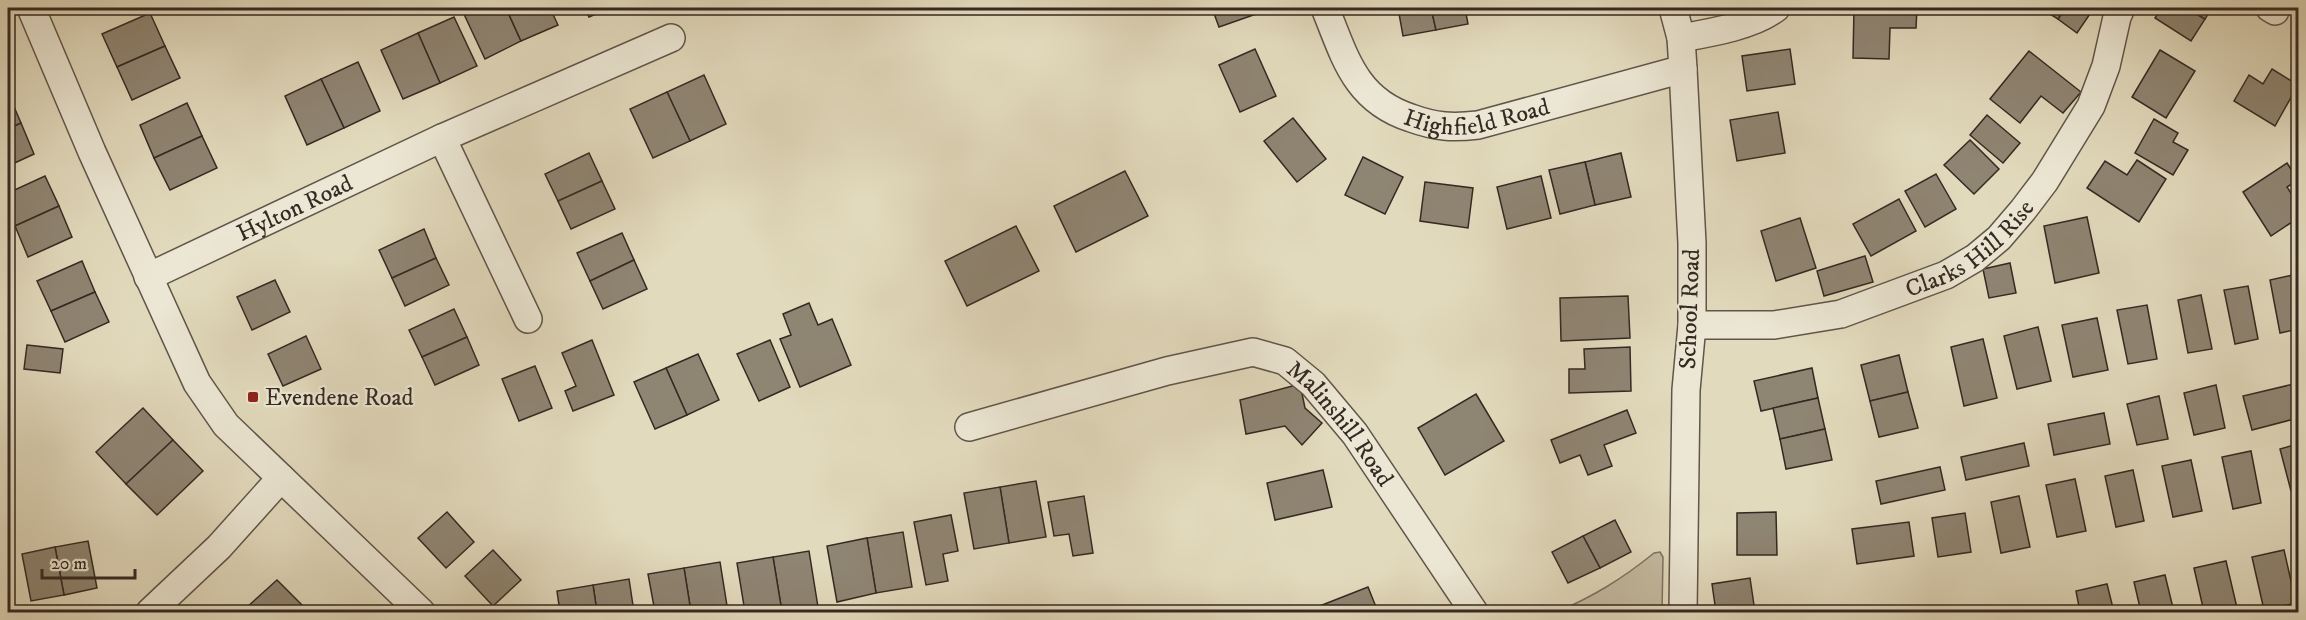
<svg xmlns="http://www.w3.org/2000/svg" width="2306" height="620" viewBox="0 0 2306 620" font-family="'IM FELL DW Pica',serif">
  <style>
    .green { fill: #c5bca3; stroke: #7d7263; stroke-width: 1.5 }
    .building { fill: #8f8573; stroke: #352923; stroke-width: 1.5 }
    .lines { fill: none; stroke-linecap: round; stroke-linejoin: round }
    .minor-casing { stroke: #60554a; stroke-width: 30 }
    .minor { stroke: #ece7d4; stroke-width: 27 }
    .poi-dot { fill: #8f2418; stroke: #ece7d4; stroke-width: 2 }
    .labels { text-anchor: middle; stroke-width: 4.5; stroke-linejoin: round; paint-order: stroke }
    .street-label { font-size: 24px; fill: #352923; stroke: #ece7d4 }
    .poi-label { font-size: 24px; fill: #352923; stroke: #ece7d4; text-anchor: start }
  </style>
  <rect width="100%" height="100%" fill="#e2dabd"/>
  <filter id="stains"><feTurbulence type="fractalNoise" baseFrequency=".00333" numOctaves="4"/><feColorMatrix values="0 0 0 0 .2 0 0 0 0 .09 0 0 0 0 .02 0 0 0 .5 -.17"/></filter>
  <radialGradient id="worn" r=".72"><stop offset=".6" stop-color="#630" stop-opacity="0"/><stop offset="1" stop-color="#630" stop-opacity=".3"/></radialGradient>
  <path class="green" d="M1660 552 1663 557 1662 612H1557C1594 596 1622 579 1654 553Z"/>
  <g class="building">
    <polygon points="467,8 506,8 521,41 485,59 462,10"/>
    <polygon points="506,8 550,8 558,25 521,41"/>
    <polygon points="584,8 610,8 589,17"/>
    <polygon points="1212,8 1257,8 1259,13 1219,27"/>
    <polygon points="1398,8 1431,8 1436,30 1403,36"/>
    <polygon points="1431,8 1465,8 1468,24 1436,30"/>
    <polygon points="1482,8 1516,8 1483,13"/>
    <polygon points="1854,8 1917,8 1916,28 1890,28 1889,59 1853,58"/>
    <polygon points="2040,8 2066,8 2058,19"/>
    <polygon points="2066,8 2094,8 2077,33 2058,19"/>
    <polygon points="2161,8 2186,8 2205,19 2191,41 2155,18"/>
    <polygon points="2186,8 2212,8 2205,19"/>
    <polygon points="150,13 165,46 117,67 102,34"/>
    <polygon points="454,17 477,66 440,83 418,33"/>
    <polygon points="418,33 440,83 403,99 381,50"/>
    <polygon points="165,46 180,78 132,100 117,67"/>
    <polygon points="1255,49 1276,96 1240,112 1219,65"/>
    <polygon points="1790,49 1795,84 1747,91 1742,56"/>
    <polygon points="2160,50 2195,71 2166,118 2132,97"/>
    <polygon points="2029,51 2081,92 2063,113 2041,96 2020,123 1990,99"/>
    <polygon points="358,62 380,111 344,128 321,79"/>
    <polygon points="2272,69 2298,85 2275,126 2234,101 2249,75 2263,84"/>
    <polygon points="704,75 726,124 690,141 667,92"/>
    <polygon points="321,79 344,128 307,145 285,96"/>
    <polygon points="667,92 690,141 653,158 630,109"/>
    <polygon points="8,93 21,123 8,129"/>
    <polygon points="187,103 202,136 154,158 140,125"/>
    <polygon points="1778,112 1785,153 1737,161 1730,120"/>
    <polygon points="1987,115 2020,143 2003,163 1970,135"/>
    <polygon points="1293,118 1326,159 1297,182 1264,141"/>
    <polygon points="2154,119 2178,133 2173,142 2188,150 2173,175 2135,153"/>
    <polygon points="21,123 34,154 8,166 8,129"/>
    <polygon points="202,136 217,168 170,190 154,158"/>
    <polygon points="1970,140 1999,169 1974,194 1944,165"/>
    <polygon points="589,153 602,181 558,201 545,174"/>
    <polygon points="1621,153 1631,197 1595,205 1585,162"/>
    <polygon points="1363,157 1403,177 1385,214 1345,195"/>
    <polygon points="2137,160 2166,179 2139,222 2087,188 2105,161 2127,175"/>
    <polygon points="1585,162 1595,205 1560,214 1549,170"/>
    <polygon points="2287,163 2298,180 2287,187 2298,204 2298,218 2271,236 2243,192"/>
    <polygon points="1125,171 1148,216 1076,252 1054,206"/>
    <polygon points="1936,174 1956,209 1925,227 1905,191"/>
    <polygon points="45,176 59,206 15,226 8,210 8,193"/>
    <polygon points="1541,176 1551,218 1507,229 1497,187"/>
    <polygon points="602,181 615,209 571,229 558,201"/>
    <polygon points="1425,182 1473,188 1468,228 1420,221"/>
    <polygon points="1899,199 1916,231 1871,256 1853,224"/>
    <polygon points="59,206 72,237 28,257 15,226"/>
    <polygon points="2087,217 2099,273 2055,283 2044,226"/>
    <polygon points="1800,218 1816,268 1776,281 1761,231"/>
    <polygon points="1016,226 1039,271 967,306 945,261"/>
    <polygon points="424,229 436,258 392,278 379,250"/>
    <polygon points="622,233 634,260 590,281 577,253"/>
    <polygon points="1865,256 1873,282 1824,296 1817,271"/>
    <polygon points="436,258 449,285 405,306 392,278"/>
    <polygon points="634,260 647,289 603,309 590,281"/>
    <polygon points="82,261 95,292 51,311 37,281"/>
    <polygon points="2010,263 2016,293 1989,298 1983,269"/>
    <polygon points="2293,275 2298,303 2298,329 2280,333 2270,280"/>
    <polygon points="275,280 290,312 252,330 237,297"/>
    <polygon points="2248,286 2258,339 2235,344 2224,290"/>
    <polygon points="95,292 109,322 65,342 51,311"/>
    <polygon points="2201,295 2212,349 2188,353 2178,300"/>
    <polygon points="1628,296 1630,338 1561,341 1560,298"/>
    <polygon points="809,303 818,325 832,319 851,365 800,387 780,339 791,335 783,314"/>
    <polygon points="2147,305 2157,359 2128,364 2117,310"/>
    <polygon points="454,309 467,337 422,357 409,330"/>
    <polygon points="2097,318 2108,370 2073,377 2062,325"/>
    <polygon points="2038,327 2051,381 2017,389 2004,336"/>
    <polygon points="306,336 321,369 283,386 268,354"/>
    <polygon points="467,337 479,365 435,385 422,357"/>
    <polygon points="1983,339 1997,398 1964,406 1951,347"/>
    <polygon points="592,340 614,395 573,411 565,391 576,386 562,353"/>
    <polygon points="770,340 790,387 759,401 737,354"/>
    <polygon points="27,345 63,349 60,373 24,369"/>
    <polygon points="1630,347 1631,391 1569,393 1569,369 1585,369 1584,349"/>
    <polygon points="698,354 719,400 687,415 666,368"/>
    <polygon points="1899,355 1908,392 1870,401 1861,365"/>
    <polygon points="535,366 552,408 519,421 502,379"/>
    <polygon points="666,368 687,415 655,429 634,382"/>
    <polygon points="1812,368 1818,398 1761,411 1754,381"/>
    <polygon points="2298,383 2298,418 2252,430 2243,396"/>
    <polygon points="1300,384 1305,408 1322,423 1302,445 1285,426 1246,434 1240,400"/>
    <polygon points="2216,385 2225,428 2194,435 2184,393"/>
    <polygon points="1908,392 1918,428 1879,437 1870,401"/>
    <polygon points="1476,394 1504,441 1445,475 1418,428"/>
    <polygon points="2159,396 2168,439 2137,445 2127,404"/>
    <polygon points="1818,398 1825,429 1780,439 1773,408"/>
    <polygon points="143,408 173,440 126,484 96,452"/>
    <polygon points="1627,410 1636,433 1604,445 1612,466 1588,475 1580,455 1560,463 1551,440"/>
    <polygon points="2104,413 2110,444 2054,455 2048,424"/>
    <polygon points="1825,429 1832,460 1786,469 1780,439"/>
    <polygon points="173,440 203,471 157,515 126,484"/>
    <polygon points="2024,443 2029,466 1966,480 1961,457"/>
    <polygon points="2298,444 2298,489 2291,491 2280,449"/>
    <polygon points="2251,451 2261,503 2233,509 2222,457"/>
    <polygon points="2191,460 2202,511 2173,517 2162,466"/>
    <polygon points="1940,467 1945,490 1881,504 1876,481"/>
    <polygon points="1323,470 1332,507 1275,520 1267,483"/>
    <polygon points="2133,470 2144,521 2116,527 2105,476"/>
    <polygon points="2075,479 2086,531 2057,537 2046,485"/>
    <polygon points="1036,481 1046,537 1009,543 1000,487"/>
    <polygon points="1000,487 1009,543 974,549 964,493"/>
    <polygon points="1084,496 1093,553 1073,556 1069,534 1054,536 1048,502"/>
    <polygon points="2019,496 2030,547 2001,553 1991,502"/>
    <polygon points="447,512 474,542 446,568 418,538"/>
    <polygon points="1776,512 1777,555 1737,555 1737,513"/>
    <polygon points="1965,513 1971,552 1938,557 1932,518"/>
    <polygon points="951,515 958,551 943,554 948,581 926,585 914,522"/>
    <polygon points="1615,520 1631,552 1600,568 1583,536"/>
    <polygon points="1909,522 1914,556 1857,564 1852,529"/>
    <polygon points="903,532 912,587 876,593 867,538"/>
    <polygon points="1583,536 1600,568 1568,583 1552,552"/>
    <polygon points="867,538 876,593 837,602 827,546"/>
    <polygon points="88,541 97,588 64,595 55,547"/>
    <polygon points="55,547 64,595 31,601 22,554"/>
    <polygon points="493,550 521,580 493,606 465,576"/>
    <polygon points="2284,550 2296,603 2264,610 2252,557"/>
    <polygon points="809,551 818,607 782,612 773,557"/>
    <polygon points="773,557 782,612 745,612 737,563"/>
    <polygon points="2226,561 2238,612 2204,612 2194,568"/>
    <polygon points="720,562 728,612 691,612 684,568"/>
    <polygon points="684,568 691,612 655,612 648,574"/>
    <polygon points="2165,575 2174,612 2141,612 2134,582"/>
    <polygon points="1750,578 1755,612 1716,612 1712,584"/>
    <polygon points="629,579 634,612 597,612 593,585"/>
    <polygon points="277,580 307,610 305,612 250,612 246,608"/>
    <polygon points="2107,584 2114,612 2080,612 2076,591"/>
    <polygon points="593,585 597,612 560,612 557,591"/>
    <polygon points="1368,587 1378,612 1313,612 1312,609"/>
  </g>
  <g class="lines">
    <g class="minor-casing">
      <g id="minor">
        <polyline points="31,8 92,152 197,383 226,425 421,612"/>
        <path id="s1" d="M1325 8C1345 57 1355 100 1411 118 1436 127 1452 128 1478 125L1683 69"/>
        <polyline points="1673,8 1681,38 1683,69 1692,243 1692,325 1686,390 1683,612"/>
        <polyline points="2270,8 2275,11"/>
        <path d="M1681 38C1709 33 1753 26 1776 8"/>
        <polyline points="442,138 528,319"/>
        <path id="s2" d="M148 277 442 138 671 38"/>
        <path id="s3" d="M1692 325H1774L1841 314 1946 275 1975 258 1999 238 2023 210 2045 181 2091 106 2106 66 2117 17 2121 8"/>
        <path id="s4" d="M969 427 1167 371 1253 352 1285 361 1313 384 1355 434 1474 612"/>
        <polyline points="150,612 219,547 281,478"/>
      </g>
    </g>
    <use href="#minor" class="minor"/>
  </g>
  <rect class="poi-dot" x="247" y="391" width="12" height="12" rx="3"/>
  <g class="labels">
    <g class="street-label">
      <text dy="8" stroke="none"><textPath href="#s1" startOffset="213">Highfield Road</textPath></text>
      <text dy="8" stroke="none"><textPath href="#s2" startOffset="162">Hylton Road</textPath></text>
      <text dy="8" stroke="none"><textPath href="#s3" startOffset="296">Clarks Hill Rise</textPath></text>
      <text transform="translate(1689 309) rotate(-88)" y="8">School Road</text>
      <text dy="8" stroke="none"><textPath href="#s4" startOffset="411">Malinshill Road</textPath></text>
    </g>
    <g class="poi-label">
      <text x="265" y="405">Evendene Road</text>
    </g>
  </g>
  <rect width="2306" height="620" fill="none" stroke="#e2dabd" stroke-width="30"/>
  <rect x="9" y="9" width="2288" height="602" fill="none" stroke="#352923" stroke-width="3"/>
  <rect x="15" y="15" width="2276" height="590" fill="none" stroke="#352923" stroke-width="1.5"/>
  <path d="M42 569v9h93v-9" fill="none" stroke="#352923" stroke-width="3"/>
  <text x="51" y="569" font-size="18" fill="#352923" stroke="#ece7d4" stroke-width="4.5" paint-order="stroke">20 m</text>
  <rect width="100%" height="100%" filter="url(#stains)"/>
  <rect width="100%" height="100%" fill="url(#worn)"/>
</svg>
